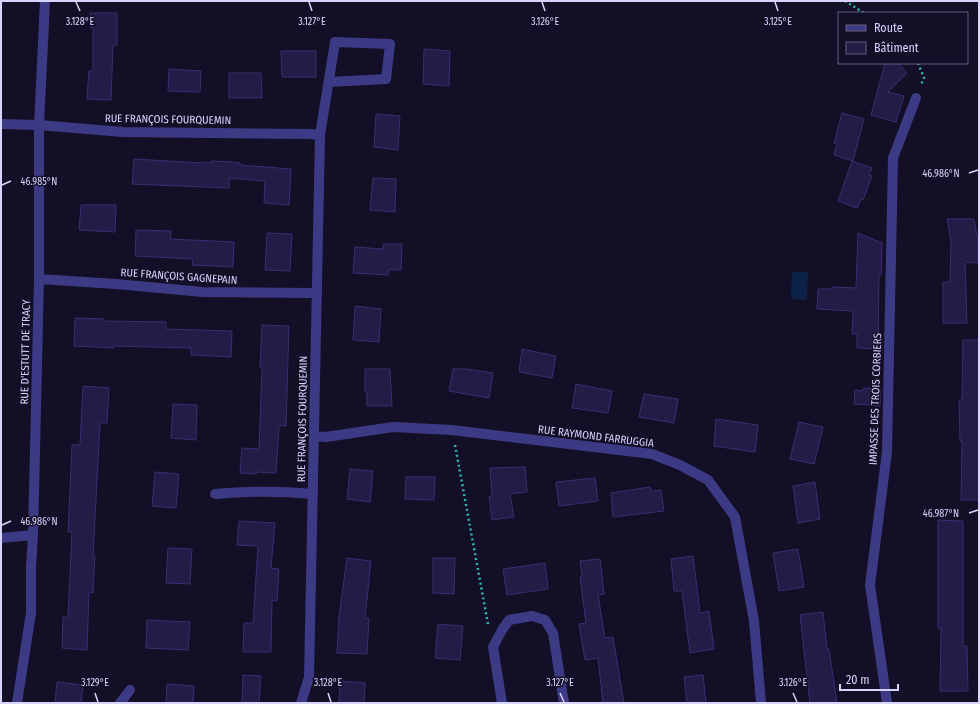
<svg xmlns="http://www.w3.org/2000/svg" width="980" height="704" viewBox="0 0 980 704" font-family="'Fira Sans Condensed',sans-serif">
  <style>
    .water { fill: #0c2248 }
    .building { fill: #241b47; stroke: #3b2d73 }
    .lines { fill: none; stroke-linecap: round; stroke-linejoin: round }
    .path { stroke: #2fb8b0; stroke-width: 2.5; stroke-dasharray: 2 3; stroke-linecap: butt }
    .minor { stroke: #3d3a85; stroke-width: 10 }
    .ticks { fill: none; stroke: #d9d4ff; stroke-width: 1.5 }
    .labels { text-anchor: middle; stroke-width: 3; stroke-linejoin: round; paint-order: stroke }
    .street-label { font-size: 11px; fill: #d9d4ff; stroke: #130f26 }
    .ticks-label { font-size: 10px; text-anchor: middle; fill: #d9d4ff; stroke: #130f26; stroke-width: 3; stroke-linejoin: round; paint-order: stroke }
  </style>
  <rect width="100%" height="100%" fill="#130f26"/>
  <polygon class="water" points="792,272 808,272 807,300 791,299"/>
  <g class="building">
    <polygon points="90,13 117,13 117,45 113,45 111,100 87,99 89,71 93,71 93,28 90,27"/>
    <polygon points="424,49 450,51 449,86 423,84"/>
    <polygon points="281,51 316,51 316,77 282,77"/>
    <polygon points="885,63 898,63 907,73 888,92 904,96 896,122 871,115"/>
    <polygon points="169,69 201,71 200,92 168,91"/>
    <polygon points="229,73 261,73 262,98 229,98"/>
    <polygon points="842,113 864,119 853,161 834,155 837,144 834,143"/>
    <polygon points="376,114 400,116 398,150 374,147"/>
    <polygon points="134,159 202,163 203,162 211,163 211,161 231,162 240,163 240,165 291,169 289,205 264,203 265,181 229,178 229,188 132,184"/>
    <polygon points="852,161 872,168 869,175 872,176 863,200 861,199 857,208 838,201"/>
    <polygon points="373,178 396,179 395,212 370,210"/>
    <polygon points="81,205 116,205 115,232 79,230"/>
    <polygon points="947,219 974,219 978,242 978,263 965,262 967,323 943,323 943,282 950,282 951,242"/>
    <polygon points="136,230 171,231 170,239 234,242 233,267 192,265 193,259 135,256"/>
    <polygon points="267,233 292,234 290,271 265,270"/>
    <polygon points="858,233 882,243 881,275 879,275 878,349 857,348 857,334 852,334 853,311 817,309 818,289 832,289 832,287 856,288"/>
    <polygon points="383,244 402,244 401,270 389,270 388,275 353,273 355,247 383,249"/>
    <polygon points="355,306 381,309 379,342 353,340"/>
    <polygon points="75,318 104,319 104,321 166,322 166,329 232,331 231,357 191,355 191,348 114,346 114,348 74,346"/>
    <polygon points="262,325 289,326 286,426 279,426 276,473 257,472 256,474 240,473 242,448 259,449 262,367 260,367"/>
    <polygon points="963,340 979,340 979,500 961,500 962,441 960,441 959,400 962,400"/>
    <polygon points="522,349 556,356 552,378 519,372"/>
    <polygon points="365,369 390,369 392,406 367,406 367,392 365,392"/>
    <polygon points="453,369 467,369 493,373 489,398 449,391"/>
    <polygon points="576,384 612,391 608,413 572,408"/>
    <polygon points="83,386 109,388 107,423 100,423 93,556 95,556 93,593 89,592 87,650 62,648 63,617 68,617 72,532 68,532 72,445 80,445"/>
    <polygon points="863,388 881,389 880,406 854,404 855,390 863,391"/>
    <polygon points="644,394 678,399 674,423 639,417"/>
    <polygon points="173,404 197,405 196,440 171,438"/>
    <polygon points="716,419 758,425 755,452 714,446"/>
    <polygon points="799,422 823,427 814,464 790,459"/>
    <polygon points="525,467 527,492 510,494 514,517 492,520 489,496 492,496 490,468"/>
    <polygon points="350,469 373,471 370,502 347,499"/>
    <polygon points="155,472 179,474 176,508 152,506"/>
    <polygon points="406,477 435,477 434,500 405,499"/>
    <polygon points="595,478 598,501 559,506 556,482"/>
    <polygon points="815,482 820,519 798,523 793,486"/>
    <polygon points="650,487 651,491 661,490 664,511 613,517 611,493"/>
    <polygon points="938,520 963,521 963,646 967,646 968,691 940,691 941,628 938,628"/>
    <polygon points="239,521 275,523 271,568 279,569 277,601 272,600 271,652 243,652 244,623 253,623 258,546 237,545"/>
    <polygon points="168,548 192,549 190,584 166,583"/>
    <polygon points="798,549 804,587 779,591 773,553"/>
    <polygon points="693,556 700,613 709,611 714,649 690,653 682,591 674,591 671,559"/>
    <polygon points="347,558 371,561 365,618 369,618 367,654 337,653 339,616"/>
    <polygon points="433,558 455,558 454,594 433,593"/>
    <polygon points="600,559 604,594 598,595 605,638 613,637 624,703 603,703 598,658 585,660 579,624 586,623 580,577 582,576 580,561"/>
    <polygon points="545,563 548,589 507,595 503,569"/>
    <polygon points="823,612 827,649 829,649 837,703 810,703 800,615"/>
    <polygon points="147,620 190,622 188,650 146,648"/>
    <polygon points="438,624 463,626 460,660 435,658"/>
    <polygon points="243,675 261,676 259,703 242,703"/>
    <polygon points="703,675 706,703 687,703 684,677"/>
    <polygon points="340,681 365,683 364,703 339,703"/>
    <polygon points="57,682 83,685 81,703 55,703"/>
    <polygon points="167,684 194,686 193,703 166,703"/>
  </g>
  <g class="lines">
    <g class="path">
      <polyline points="845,1 864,13"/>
      <polyline points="918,63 924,78 921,85"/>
      <polyline points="455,445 488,624"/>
    </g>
    <g class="minor">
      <polyline points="1,124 39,125 123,132 310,134 320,135"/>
      <polyline points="39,279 116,284 203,292 317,293"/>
      <polyline points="315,436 326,437 393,427 452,430 652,454 680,465 708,480 735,517 754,621 761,703"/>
      <path d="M215 494C247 491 281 491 313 494"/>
      <polyline points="1,538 33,535"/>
      <polyline points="17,703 31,613 31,567 33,535 39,279 39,125 45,1"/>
      <polyline points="120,703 130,690"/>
      <polyline points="301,703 309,677 320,135 335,42 390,44 386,79 329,82"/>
      <polyline points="502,703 493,647 502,630 509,620 532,616 545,620 553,633 564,703"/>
      <polyline points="887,703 870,585 887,452 893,158 916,98"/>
    </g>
  </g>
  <path class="ticks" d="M76 2 80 11M309 2 312 11M542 2 545 11M775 2 778 11M969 173 978 170M2 185 11 181M969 513 978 510M2 525 11 521M95 693 98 702M328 693 331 702M560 693 564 702M793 693 797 702"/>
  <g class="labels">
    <g class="street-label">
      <text transform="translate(168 119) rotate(1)" y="4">RUE FRANÇOIS FOURQUEMIN</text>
      <text transform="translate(179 276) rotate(4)" y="4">RUE FRANÇOIS GAGNEPAIN</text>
      <text transform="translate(25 352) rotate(-89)" y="4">RUE D'ESTUTT DE TRACY</text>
      <text transform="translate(875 399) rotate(-88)" y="4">IMPASSE DES TROIS CORBIERS</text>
      <text transform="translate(302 419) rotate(-89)" y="4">RUE FRANÇOIS FOURQUEMIN</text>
      <text transform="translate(596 436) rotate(7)" y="4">RUE RAYMOND FARRUGGIA</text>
    </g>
  </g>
  <g class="ticks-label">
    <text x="80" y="25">3.128°E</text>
    <text x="312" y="25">3.127°E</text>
    <text x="545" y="25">3.126°E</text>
    <text x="778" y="25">3.125°E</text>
    <text x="941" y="177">46.986°N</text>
    <text x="39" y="185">46.985°N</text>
    <text x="941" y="517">46.987°N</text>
    <text x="39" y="525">46.986°N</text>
    <text x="95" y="686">3.129°E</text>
    <text x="328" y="686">3.128°E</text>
    <text x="560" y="686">3.127°E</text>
    <text x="793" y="686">3.126°E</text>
  </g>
  <rect width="980" height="704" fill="none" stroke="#d9d4ff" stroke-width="4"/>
  <rect x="838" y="12" width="130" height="52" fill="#130f26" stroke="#625e7d"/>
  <rect x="846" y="25" width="20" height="6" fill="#3d3a85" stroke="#625e7d"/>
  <text x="874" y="32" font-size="12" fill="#d9d4ff">Route</text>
  <rect x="846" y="42" width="20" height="12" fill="#241b47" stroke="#625e7d"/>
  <text x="874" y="52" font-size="12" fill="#d9d4ff">Bâtiment</text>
  <path d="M840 684v6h58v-6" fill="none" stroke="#d9d4ff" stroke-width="2"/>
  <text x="846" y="684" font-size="12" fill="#d9d4ff" stroke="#130f26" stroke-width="3" paint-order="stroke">20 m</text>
</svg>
